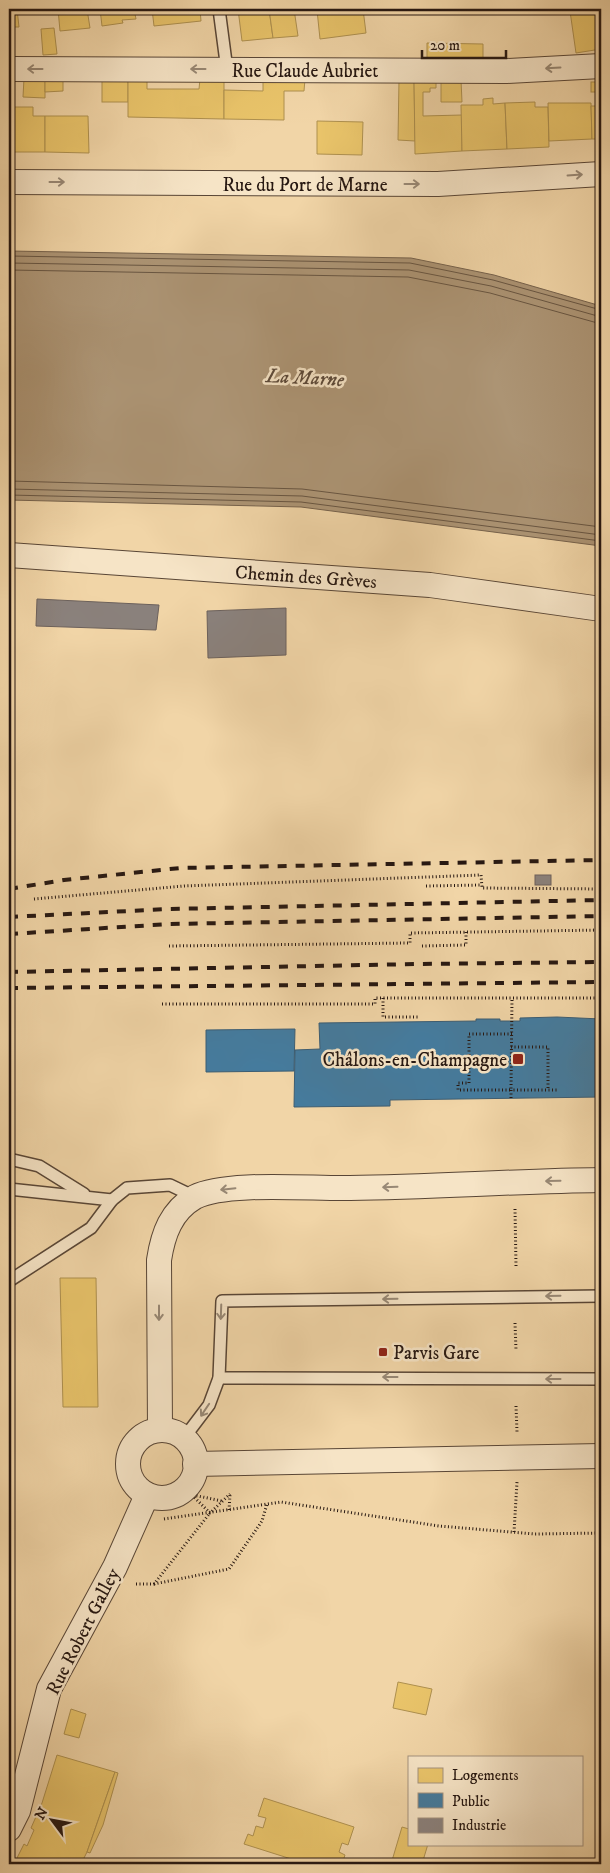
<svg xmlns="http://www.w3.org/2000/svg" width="610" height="1873" viewBox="0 0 610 1873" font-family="'IM FELL DW Pica',serif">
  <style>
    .water { fill: #ac9474; stroke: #76624c }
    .homes { fill: #e9c46a; stroke: #ae904f }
    .public { fill: #457b9d; stroke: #3c5d73 }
    .industry { fill: #8a817c; stroke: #6c615c }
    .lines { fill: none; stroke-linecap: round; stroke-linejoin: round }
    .shore { stroke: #695642; stroke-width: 1 }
    .lane-casing { stroke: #594636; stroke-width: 14 }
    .street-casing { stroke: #594636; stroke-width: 26 }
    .path { stroke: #261711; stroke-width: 3; stroke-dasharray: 1 2.5; stroke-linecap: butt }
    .lane { stroke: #f6e4c6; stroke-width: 11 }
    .street { stroke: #f6e4c6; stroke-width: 24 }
    .rail { stroke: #261711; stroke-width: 4; stroke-dasharray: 9 9; stroke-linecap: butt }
    .oneway { stroke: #988875 }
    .poi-dot { fill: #8f2418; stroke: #f6e4c6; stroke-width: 2 }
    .labels { text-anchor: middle; stroke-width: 5; stroke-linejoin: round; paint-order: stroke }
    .street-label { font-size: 19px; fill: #261711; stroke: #f6e4c6 }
    .poi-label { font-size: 19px; fill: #261711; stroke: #f6e4c6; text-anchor: end }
    .water-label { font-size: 20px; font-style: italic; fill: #5c4939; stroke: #f6e4c6 }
  </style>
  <rect width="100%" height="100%" fill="#f1d5a7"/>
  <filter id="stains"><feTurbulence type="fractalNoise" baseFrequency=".004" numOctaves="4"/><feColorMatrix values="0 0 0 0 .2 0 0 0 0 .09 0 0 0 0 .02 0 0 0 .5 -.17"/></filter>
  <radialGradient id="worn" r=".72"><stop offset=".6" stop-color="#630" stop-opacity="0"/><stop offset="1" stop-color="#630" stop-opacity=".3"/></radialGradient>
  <polygon class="water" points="9,251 411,258 494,275 601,306 601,546 301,507 9,500"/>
  <g class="homes">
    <polygon points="9,9 17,9 19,27 9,27"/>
    <polygon points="58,9 87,9 90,28 60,31"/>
    <polygon points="100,9 134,9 136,19 122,20 123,23 102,26"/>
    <polygon points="152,9 200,9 201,21 154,26"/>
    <polygon points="238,9 269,9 273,38 242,41"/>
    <polygon points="269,9 294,9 298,36 273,38"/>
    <polygon points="328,9 363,9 366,33 320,39 317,10"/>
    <polygon points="601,9 601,49 576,53 570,11"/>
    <polygon points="54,28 57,54 43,55 41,29"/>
    <polygon points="427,43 483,44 483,62 427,61"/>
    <polygon points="24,78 45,78 45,98 23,97"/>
    <polygon points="45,78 63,78 63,91 45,92"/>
    <rect x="102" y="78" width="26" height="24"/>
    <polygon points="128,78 147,78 147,89 199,89 200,79 224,78 224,119 128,117"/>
    <polygon points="263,79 305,79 304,91 284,91 284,120 224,119 224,90 263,91"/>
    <polygon points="399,80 414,80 415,141 398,140"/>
    <polygon points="414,80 436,80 436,88 430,88 430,92 423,92 423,116 462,115 462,151 415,154"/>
    <polygon points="441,80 461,80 462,102 441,102"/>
    <rect x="591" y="82" width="10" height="10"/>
    <polygon points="493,98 493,104 505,103 507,149 462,151 461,105 483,105 483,99"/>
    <polygon points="535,102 535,107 548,107 549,147 507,149 505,103"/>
    <polygon points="548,103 591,103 592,139 549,141"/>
    <polygon points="591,106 601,106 601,139 592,139"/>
    <polygon points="9,107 33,107 33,116 45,116 45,152 9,152"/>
    <polygon points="45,116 88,116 89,153 45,152"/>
    <polygon points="317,121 363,122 362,155 317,154"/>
    <polygon points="60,1278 96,1278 98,1407 63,1407"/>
    <polygon points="398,1682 432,1689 426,1715 393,1708"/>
    <polygon points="71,1709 86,1714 79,1738 64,1734"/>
    <polygon points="57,1755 115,1772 87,1852 81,1864 14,1864 24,1844 27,1846 34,1830 31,1828 42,1803"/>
    <polygon points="115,1772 118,1773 103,1825 90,1853 87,1852"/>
    <polygon points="264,1798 354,1827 348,1845 342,1843 339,1852 345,1855 342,1864 307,1864 244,1844 248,1834 253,1836 256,1826 263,1828 266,1818 258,1816"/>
    <polygon points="402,1827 409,1829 409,1844 428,1844 422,1864 391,1864"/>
  </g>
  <g class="public">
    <polygon points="557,1017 601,1019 601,1097 390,1100 390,1106 294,1107 295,1050 320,1049 319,1023 476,1021 476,1019 500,1019 500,1021 520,1021 520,1018"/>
    <polygon points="295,1029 294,1071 206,1072 206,1030"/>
  </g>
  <g class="industry">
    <polygon points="37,599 159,605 156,630 36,626"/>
    <polygon points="286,608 286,655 208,658 207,611"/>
    <rect x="535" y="875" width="16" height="10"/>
  </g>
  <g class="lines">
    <g class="shore">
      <polyline points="9,256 410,263 493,280 601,310"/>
      <polyline points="9,263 409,270 491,286 601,317"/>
      <polyline points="9,270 408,277 490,293 601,324"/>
      <polyline points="9,481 302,489 601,527"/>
      <polyline points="9,489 302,496 601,535"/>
      <polyline points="9,495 301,502 601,541"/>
    </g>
    <g class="lane-casing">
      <g id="lane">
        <polyline points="219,9 227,70"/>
        <polyline points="9,1159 39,1166 84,1194"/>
        <polyline points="9,1189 112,1200"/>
        <polyline points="9,1281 91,1228 112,1200 127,1188 170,1185 195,1197"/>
        <polyline points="219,1378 601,1379"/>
        <polyline points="184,1438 209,1405 219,1378 222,1301 601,1296"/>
      </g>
    </g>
    <g class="street-casing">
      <g id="street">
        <polyline points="9,69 507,71 601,66"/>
        <polyline points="9,182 438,184 601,174"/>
        <polyline points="9,555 430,585 601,609"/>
        <path d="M160 1430 159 1260C163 1234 171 1211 195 1197 226 1181 312 1189 350 1188 434 1187 517 1181 601 1180"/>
        <circle cx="162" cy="1464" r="34"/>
        <polyline points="195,1464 601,1456"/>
        <polyline points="9,1829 18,1811 49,1689 115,1567 147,1495"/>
      </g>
    </g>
    <g class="path">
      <polyline points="426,886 482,885"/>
      <polyline points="34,899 184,886 481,875 482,888 601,889"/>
      <polyline points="169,946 410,943 410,933 601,930"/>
      <polyline points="422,946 466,945 466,932"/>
      <polyline points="383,998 383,1017 419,1017"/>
      <polyline points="162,1004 375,1004 375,998 601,998"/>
      <polyline points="512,1034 469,1034 469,1083 458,1083 458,1090 511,1090 512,998"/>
      <polyline points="511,1047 548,1047 548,1090"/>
      <polyline points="469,1063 512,1063"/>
      <polyline points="511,1098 511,1090 558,1090"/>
      <polyline points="515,1209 516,1266"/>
      <polyline points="515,1323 516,1350"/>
      <polyline points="516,1406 517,1432"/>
      <polyline points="192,1495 210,1513 230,1494"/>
      <polyline points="193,1495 222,1501"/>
      <polyline points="229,1510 230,1495"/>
      <polyline points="164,1519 281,1502 439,1526 535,1534 601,1533"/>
      <polyline points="514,1532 517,1482"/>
      <polyline points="136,1584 154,1584 210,1513"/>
      <polyline points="154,1584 229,1569 262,1521 267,1504"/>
    </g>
    <use href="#lane" class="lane"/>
    <use href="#street" class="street"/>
    <g class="rail">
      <polyline points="9,889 64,880 180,868 601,860"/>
      <polyline points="9,917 169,909 601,900"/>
      <polyline points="9,934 170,924 601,916"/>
      <polyline points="9,972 417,964 601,962"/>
      <polyline points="9,988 601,982"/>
    </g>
  </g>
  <defs><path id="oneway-shaft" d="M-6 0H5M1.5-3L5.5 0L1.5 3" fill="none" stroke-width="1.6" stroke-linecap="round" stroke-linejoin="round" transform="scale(1.25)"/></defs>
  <g class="oneway">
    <use href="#oneway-shaft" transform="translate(553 68) rotate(177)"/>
    <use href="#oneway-shaft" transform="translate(35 69) rotate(-180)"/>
    <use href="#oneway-shaft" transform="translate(198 69) rotate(-180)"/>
    <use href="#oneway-shaft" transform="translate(575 175) rotate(-4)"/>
    <use href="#oneway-shaft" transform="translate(57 182)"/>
    <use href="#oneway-shaft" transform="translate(412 184)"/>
    <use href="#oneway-shaft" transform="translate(553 1181) rotate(179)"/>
    <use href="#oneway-shaft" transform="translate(390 1187) rotate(178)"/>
    <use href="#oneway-shaft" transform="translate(228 1189) rotate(174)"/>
    <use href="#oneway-shaft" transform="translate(553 1296) rotate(179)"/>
    <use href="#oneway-shaft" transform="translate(390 1299) rotate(179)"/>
    <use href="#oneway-shaft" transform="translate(221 1312) rotate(92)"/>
    <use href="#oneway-shaft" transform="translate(159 1313) rotate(90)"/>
    <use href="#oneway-shaft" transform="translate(390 1377) rotate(180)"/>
    <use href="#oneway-shaft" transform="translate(553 1379) rotate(-180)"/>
    <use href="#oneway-shaft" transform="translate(205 1410) rotate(124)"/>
  </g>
  <g class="poi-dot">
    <rect x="512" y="1053" width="12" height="12" rx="2.5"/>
    <rect x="378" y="1347" width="10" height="10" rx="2.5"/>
  </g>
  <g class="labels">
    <g class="street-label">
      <text x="305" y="77">Rue Claude Aubriet</text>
      <text x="305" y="191">Rue du Port de Marne</text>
      <text transform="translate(306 576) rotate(4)" y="7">Chemin des Grèves</text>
      <text transform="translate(82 1631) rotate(-63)" y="7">Rue Robert Galley</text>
    </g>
    <g class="poi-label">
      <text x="507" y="1066">Châlons-en-Champagne</text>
      <text x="393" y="1359" text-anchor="start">Parvis Gare</text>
    </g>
    <g class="water-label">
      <text transform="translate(305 377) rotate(3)" y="7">La Marne</text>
    </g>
  </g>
  <rect width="610" height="1873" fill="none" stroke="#f1d5a7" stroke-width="30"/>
  <rect x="10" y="10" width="590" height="1853" fill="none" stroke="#261711" stroke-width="2.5"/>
  <rect x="15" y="15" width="580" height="1843" fill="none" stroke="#261711"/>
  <rect x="408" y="1756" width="175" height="90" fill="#f6e4c6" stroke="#a3927e"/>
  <rect x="418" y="1768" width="25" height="15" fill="#e9c46a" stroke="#a3927e"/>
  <text x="452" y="1780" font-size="15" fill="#261711">Logements</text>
  <rect x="418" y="1793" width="25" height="15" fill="#457b9d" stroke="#a3927e"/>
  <text x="452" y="1806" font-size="15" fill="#261711">Public</text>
  <rect x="418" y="1818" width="25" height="15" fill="#8a817c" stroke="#a3927e"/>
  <text x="452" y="1830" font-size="15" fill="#261711">Industrie</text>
  <g transform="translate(52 1820) rotate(302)" stroke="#f6e4c6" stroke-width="4" paint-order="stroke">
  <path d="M0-4L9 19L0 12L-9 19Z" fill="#261711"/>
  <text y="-8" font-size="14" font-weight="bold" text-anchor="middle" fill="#261711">N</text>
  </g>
  <path d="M422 50v8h84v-8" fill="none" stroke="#261711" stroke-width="2.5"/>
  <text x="430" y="50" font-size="15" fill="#261711" stroke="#f6e4c6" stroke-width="4" paint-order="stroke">20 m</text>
  <rect width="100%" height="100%" filter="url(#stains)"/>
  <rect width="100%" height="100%" fill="url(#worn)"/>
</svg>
